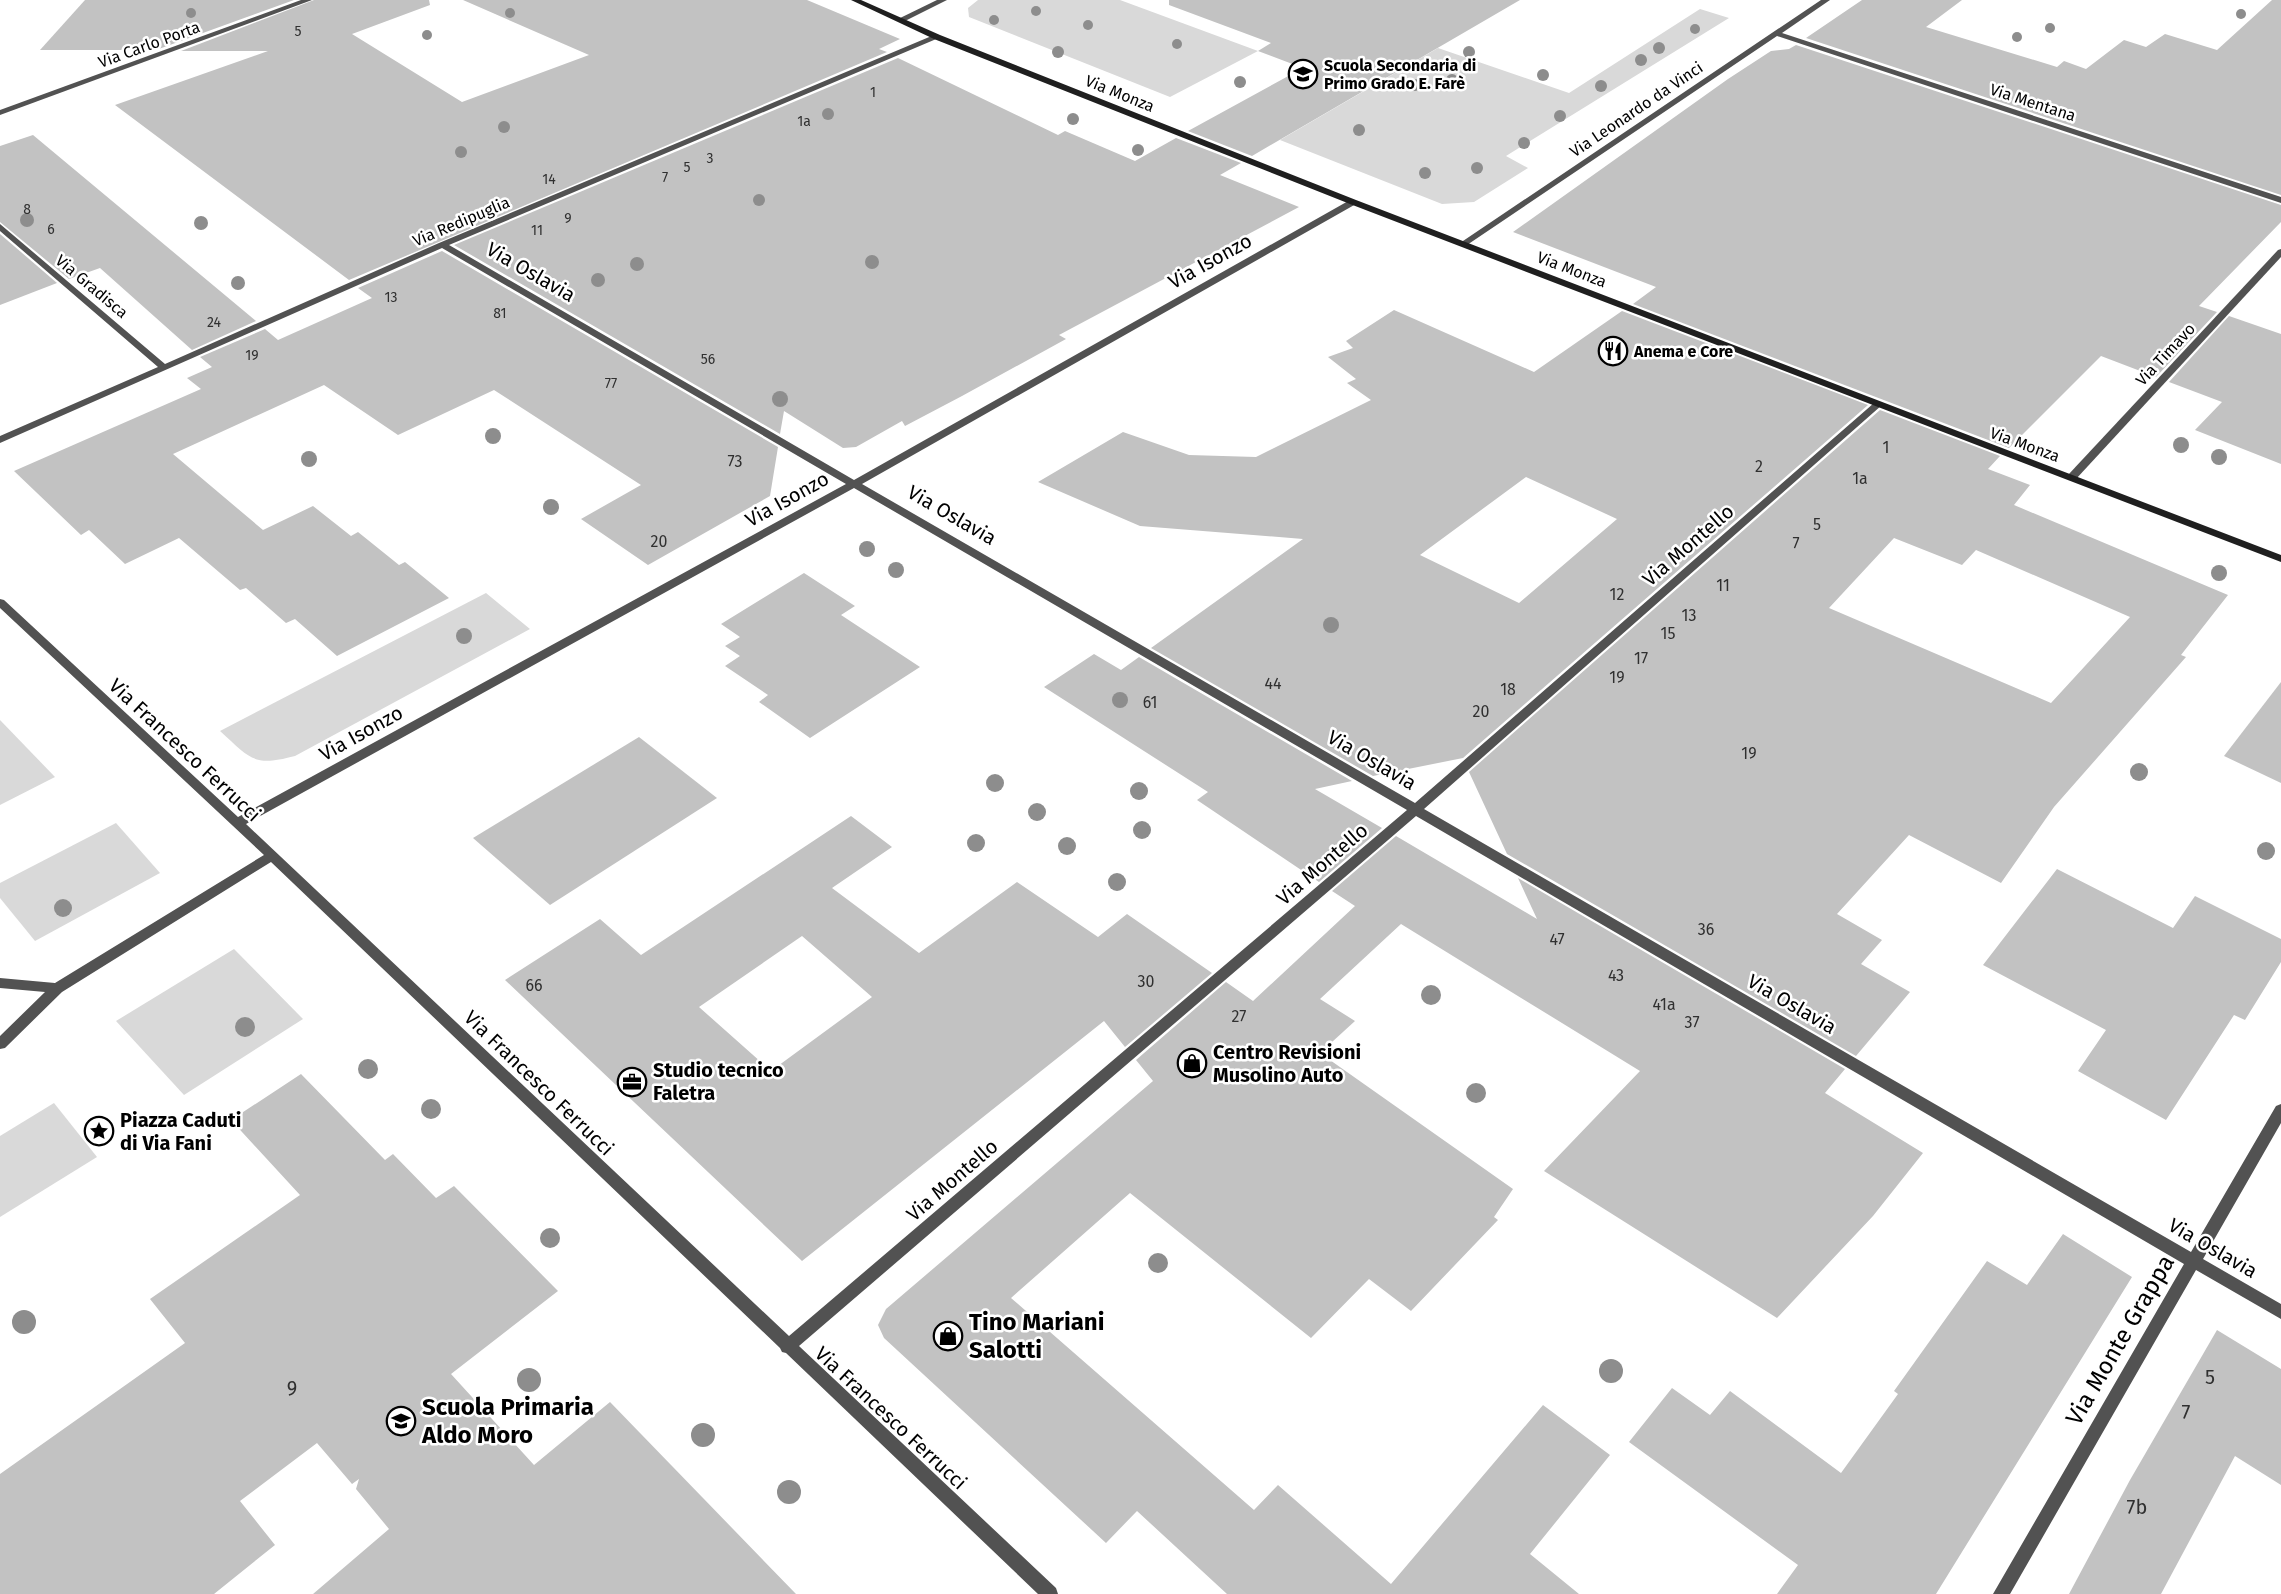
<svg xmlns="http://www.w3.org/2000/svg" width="2281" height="1594" viewBox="0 0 2281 1594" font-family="'Fira Sans',sans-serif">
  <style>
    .green { fill: #d9d9d9 }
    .building { fill: #c2c2c2; fill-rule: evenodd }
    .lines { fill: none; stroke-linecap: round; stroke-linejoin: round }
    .street { fill: #525252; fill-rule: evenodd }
    .secondary { fill: #1f1f1f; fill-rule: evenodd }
    .tree { fill: #8d8d8d }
    .labels { text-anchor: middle; stroke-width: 5; stroke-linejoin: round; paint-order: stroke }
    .far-number-label { font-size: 14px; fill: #303030 }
    .far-street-label { font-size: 16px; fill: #000; stroke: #fff }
    .far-poi-label { font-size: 16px; font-weight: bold; fill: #000; stroke: #fff; text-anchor: start }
    .number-label { font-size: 16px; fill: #303030 }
    .street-label { font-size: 20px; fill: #000; stroke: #fff }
    .poi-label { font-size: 20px; font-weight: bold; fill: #000; stroke: #fff; text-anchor: start }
    .near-number-label { font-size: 20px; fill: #303030 }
    .near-poi-label { font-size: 24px; font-weight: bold; fill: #000; stroke: #fff; text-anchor: start }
    .near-street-label { font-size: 24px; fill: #000; stroke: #fff }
  </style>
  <rect width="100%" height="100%" fill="#fff"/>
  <g class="green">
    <polygon points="978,0 1120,0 1258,51 1170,97 969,17 968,8"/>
    <polygon points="1700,9 1729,18 1506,156 1528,168 1474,202 1442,204 1280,140 1438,48 1569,93"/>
    <path d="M486 593 530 629 295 756C253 767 251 759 220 731Z"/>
    <polygon points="0,720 55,777 0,805"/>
    <polygon points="116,823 160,873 35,941 0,898 0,883"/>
    <polygon points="234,949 303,1019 184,1095 116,1021"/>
    <polygon points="54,1103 97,1157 0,1217 0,1136"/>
  </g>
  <g class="building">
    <polygon points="85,0 294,0 156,50 40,50"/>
    <polygon points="314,0 429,0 430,5 352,34 462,102 589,55 463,0 807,0 900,39 879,49 887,52 349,280 115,105 268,51 181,51"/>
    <polygon points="1169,0 1520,0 1252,156 1188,131 1303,68 1258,51 1271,43 1169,5"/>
    <polygon points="1862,0 1962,0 1926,27 2057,67 2064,61 2086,69 2124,40 2146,47 2165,34 2217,50 2272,0 2281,0 2281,195 1806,38"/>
    <polygon points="1796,45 2281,205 2281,222 2199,306 2217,312 2156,377 2101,356 2009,448 1633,304 1656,287 1513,232 1728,79 1771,51 1789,49"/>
    <polygon points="898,58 1058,135 1065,131 1135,161 1176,138 1241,163 1220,175 1299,207 1059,335 1066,339 962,396 905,426 902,421 856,447 843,448 784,411 780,434 454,245"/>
    <polygon points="33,135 256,321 192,350 100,268 69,279 0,222 0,146"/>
    <polygon points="0,234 57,283 0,305"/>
    <polygon points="442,251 778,447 770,496 648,565 581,519 641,485 494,390 398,435 324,385 173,454 263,530 313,506 351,536 358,532 399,565 405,562 449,598 337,656 295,619 286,623 246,588 240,590 179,538 125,564 89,530 81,535 14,471 201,389 187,378 212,367 200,357 265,329 278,340 372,298 358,288"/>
    <path d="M1394 310 1534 372 1622 311 1868 405 1463 758 1373 776 1151 648 1303 539 1140 526 1038 482 1123 432 1189 455 1256 457 1371 400 1347 383 1356 379 1328 357 1353 348 1346 341ZM1526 477 1617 519 1519 603 1420 555Z"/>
    <polygon points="2229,316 2281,334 2281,464 2195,430 2222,402 2169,382"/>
    <path d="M1880 410 2000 456 1988 469 2030 485 2014 505 2228 595 2181 655 2186 657 2054 807 2001 883 1909 835 1837 914 1882 940 1861 964 1910 992 1856 1056 1507 854 1469 772ZM1894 538 1962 565 1976 550 2130 617 2051 703 1829 608Z"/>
    <polygon points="804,573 855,606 841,615 920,667 810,738 759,702 768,695 725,666 740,656 725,646 740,637 721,624"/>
    <polygon points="1094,654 1121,670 1139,657 1352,781 1315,789 1382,828 1319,882 1197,800 1208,792 1044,687"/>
    <polygon points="2281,682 2281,783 2224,756"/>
    <polygon points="639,737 717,798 550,905 473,838"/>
    <path d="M851 816 892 847 832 888 919 953 1017 882 1098 937 1127 914 1212 973 1125 1047 1104 1021 802 1261 505 980 600 919 641 955ZM802 936 872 997 771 1071 699 1007Z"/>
    <polygon points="1396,836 1537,919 1518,878 1845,1069 1825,1093 1923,1153 1873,1216 1777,1318 1544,1171 1640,1071 1401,924 1320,999 1355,1021 1320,1053 1513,1189 1494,1217 1498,1220 1411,1311 1369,1279 1311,1338 1130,1193 1011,1298 1254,1510 1278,1485 1391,1584 1543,1405 1610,1455 1530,1554 1579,1594 1227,1594 1137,1511 1106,1543 884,1338 878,1325 886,1309 1153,1081 1136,1060 1226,982 1253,1001 1355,906 1332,891"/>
    <polygon points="2057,869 2173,928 2195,896 2281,939 2281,962 2245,1020 2234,1015 2166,1120 2078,1071 2106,1030 1983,965"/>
    <polygon points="301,1074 385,1160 393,1154 436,1198 454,1186 558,1291 451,1374 534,1465 610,1402 796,1594 313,1594 389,1529 356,1489 359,1479 352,1484 317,1443 240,1501 275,1545 214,1594 0,1594 0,1474 185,1343 150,1299 300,1195 231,1120"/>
    <polygon points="2063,1234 2132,1277 1936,1594 1777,1594 1798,1565 1629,1442 1672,1388 1710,1415 1730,1391 1841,1473 1898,1394 1894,1391 1987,1261 2027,1285"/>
    <polygon points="2217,1330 2281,1369 2281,1485 2235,1456 2161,1594 2069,1594 2130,1480"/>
  </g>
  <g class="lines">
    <g class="street">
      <polygon points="301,0 312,0 0,115 0,110"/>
      <polygon points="937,0 947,0 903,22 896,20"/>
      <polygon points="1821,0 1830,0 1782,33 2281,197 2281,203 1777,36 1467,245 1460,243"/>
      <path d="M934 35 941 37 449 245 854 480 1350 200H1356V204L862 484 1415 803 1874 403H1880L1882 405 1424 809 2191 1252 2276 1106 2281 1104V1123L2203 1259 2281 1304V1319L2196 1270 2010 1594H1993L2184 1264 1416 816 799 1346 1056 1588 1058 1594H1038L786 1353 782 1352 780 1348 271 862 62 992 5 1048 0 1049V1036L45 992 0 988V978L55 983 264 855 0 608V599L4 600 238 817 846 484 442 248 0 443V436L158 367 0 231V224L165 364 439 243ZM854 488 1407 810 789 1336 246 824Z"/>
      <polygon points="2281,249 2281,257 2076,479 2068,479 2068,475 2278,250"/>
    </g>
    <polygon class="secondary" points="851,0 861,0 940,35 1356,200 2281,555 2281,562 1350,204 934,39"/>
  </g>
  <g class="tree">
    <circle cx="1036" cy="11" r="5"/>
    <circle cx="191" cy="13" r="5"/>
    <circle cx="510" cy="13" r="5"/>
    <circle cx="2241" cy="14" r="5"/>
    <circle cx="994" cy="20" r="5"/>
    <circle cx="1088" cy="25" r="5"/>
    <circle cx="2050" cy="28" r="5"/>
    <circle cx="1695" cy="29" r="5"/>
    <circle cx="427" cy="35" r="5"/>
    <circle cx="2017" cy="37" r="5"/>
    <circle cx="1177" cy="44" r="5"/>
    <circle cx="1659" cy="48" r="6"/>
    <circle cx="1058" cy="52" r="6"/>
    <circle cx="1469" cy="52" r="6"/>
    <circle cx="1641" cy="60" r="6"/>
    <circle cx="1543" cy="75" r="6"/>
    <circle cx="1452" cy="80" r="6"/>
    <circle cx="1240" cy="82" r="6"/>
    <circle cx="1415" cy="85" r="6"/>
    <circle cx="1601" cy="86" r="6"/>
    <circle cx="828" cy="114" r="6"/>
    <circle cx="1560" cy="116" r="6"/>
    <circle cx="1073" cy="119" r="6"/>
    <circle cx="504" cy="127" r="6"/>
    <circle cx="1359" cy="130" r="6"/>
    <circle cx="1524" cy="143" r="6"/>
    <circle cx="1138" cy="150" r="6"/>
    <circle cx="461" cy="152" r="6"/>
    <circle cx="1477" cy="168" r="6"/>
    <circle cx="1425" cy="173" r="6"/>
    <circle cx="759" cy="200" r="6"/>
    <circle cx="27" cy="220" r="7"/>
    <circle cx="201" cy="223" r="7"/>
    <circle cx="872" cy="262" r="7"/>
    <circle cx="637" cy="264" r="7"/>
    <circle cx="598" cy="280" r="7"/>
    <circle cx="238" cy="283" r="7"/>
    <circle cx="780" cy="399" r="8"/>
    <circle cx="493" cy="436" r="8"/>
    <circle cx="2181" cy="445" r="8"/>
    <circle cx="2219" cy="457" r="8"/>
    <circle cx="309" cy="459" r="8"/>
    <circle cx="551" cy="507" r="8"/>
    <circle cx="867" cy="549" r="8"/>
    <circle cx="896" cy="570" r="8"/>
    <circle cx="2219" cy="573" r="8"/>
    <circle cx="1331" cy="625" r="8"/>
    <circle cx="464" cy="636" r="8"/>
    <circle cx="1120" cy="700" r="8"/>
    <circle cx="2139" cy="772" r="9"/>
    <circle cx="995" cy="783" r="9"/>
    <circle cx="1139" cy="791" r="9"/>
    <circle cx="1037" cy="812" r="9"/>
    <circle cx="1142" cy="830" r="9"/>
    <circle cx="976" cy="843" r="9"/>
    <circle cx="1067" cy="846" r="9"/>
    <circle cx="2266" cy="851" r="9"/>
    <circle cx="1117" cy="882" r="9"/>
    <circle cx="63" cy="908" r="9"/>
    <circle cx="1431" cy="995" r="10"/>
    <circle cx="245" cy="1027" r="10"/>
    <circle cx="368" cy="1069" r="10"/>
    <circle cx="1476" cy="1093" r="10"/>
    <circle cx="431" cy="1109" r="10"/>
    <circle cx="550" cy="1238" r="10"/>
    <circle cx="1158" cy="1263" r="10"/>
    <circle cx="24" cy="1322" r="12"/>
    <circle cx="1611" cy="1371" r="12"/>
    <circle cx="529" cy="1380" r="12"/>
    <circle cx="703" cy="1435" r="12"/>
    <circle cx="789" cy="1492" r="12"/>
  </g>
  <defs>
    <g id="school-ring" transform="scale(1.5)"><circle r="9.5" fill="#fff" stroke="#000" stroke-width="1.5"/><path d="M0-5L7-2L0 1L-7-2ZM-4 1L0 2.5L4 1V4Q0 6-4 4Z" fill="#000"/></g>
    <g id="restaurant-ring" transform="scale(1.5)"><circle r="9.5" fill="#fff" stroke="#000" stroke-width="1.5"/><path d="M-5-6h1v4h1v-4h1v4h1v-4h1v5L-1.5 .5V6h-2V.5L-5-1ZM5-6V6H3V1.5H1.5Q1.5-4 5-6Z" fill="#000"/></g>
    <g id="shop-ring" transform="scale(1.5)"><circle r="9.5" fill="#fff" stroke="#000" stroke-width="1.5"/><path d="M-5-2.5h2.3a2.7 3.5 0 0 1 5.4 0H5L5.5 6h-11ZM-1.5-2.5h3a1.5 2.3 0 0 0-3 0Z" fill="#000"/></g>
    <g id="office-ring" transform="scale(1.5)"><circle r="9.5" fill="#fff" stroke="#000" stroke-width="1.5"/><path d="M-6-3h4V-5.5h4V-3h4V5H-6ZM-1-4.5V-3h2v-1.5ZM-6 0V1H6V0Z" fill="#000"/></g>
    <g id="sight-ring" transform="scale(1.5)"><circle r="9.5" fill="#fff" stroke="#000" stroke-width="1.5"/><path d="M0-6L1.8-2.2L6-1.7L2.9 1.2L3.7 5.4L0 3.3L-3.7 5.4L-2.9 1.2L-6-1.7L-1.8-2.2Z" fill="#000"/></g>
  </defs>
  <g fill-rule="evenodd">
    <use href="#school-ring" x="1303" y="74"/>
    <use href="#restaurant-ring" x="1613" y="351"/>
    <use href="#shop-ring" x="1192" y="1063"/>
    <use href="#office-ring" x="632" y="1082"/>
    <use href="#sight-ring" x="99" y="1131"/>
    <use href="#shop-ring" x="948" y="1336"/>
    <use href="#school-ring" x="401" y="1421"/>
  </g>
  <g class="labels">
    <g class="far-number-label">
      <text x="298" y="36">5</text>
      <text x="873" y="97">1</text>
      <text x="804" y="126">1a</text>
      <text x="710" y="163">3</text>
      <text x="687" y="172">5</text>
      <text x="665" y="182">7</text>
      <text x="549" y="184">14</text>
      <text x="27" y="214">8</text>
      <text x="568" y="223">9</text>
      <text x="51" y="234">6</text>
      <text x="537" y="235">11</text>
      <text x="391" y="302">13</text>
      <text x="500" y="318">81</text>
      <text x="214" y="327">24</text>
      <text x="252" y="360">19</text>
      <text x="708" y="364">56</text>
      <text x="611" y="388">77</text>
    </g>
    <g class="far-street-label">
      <text transform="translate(149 44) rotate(-20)" y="6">Via Carlo Porta</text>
      <text transform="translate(1120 93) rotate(22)" y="6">Via Monza</text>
      <text transform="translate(2033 102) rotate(18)" y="6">Via Mentana</text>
      <text transform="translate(1636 109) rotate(-34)" y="6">Via Leonardo da Vinci</text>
      <text transform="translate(461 221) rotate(-23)" y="6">Via Redipuglia</text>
      <text transform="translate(1572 269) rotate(21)" y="6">Via Monza</text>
      <text transform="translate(92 286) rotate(40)" y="6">Via Gradisca</text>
      <text transform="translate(2165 354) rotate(-47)" y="6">Via Timavo</text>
      <text transform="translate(2025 444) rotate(20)" y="6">Via Monza</text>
    </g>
    <g class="far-poi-label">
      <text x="1324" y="71">Scuola Secondaria di<tspan x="1324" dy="18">Primo Grado E. Farè</tspan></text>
      <text x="1634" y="357">Anema e Core</text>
    </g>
    <g class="number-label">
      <text x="1886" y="453">1</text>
      <text x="735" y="467">73</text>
      <text x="1759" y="472">2</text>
      <text x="1860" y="484">1a</text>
      <text x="1817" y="530">5</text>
      <text x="659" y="547">20</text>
      <text x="1796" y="549">7</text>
      <text x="1723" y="591">11</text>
      <text x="1617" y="600">12</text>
      <text x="1689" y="621">13</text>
      <text x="1668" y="639">15</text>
      <text x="1641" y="664">17</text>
      <text x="1617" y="683">19</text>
      <text x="1273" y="689">44</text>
      <text x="1508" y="695">18</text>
      <text x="1150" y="708">61</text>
      <text x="1481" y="717">20</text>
      <text x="1749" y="759">19</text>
      <text x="1706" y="935">36</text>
      <text x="1557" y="945">47</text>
      <text x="1616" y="981">43</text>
      <text x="1146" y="987">30</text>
      <text x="534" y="991">66</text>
      <text x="1664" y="1010">41a</text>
      <text x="1239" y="1022">27</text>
      <text x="1692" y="1028">37</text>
    </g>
    <g class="street-label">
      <text transform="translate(1210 261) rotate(-29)" y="7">Via Isonzo</text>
      <text transform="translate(531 272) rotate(30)" y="7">Via Oslavia</text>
      <text transform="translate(787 499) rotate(-29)" y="7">Via Isonzo</text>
      <text transform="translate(952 515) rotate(30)" y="7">Via Oslavia</text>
      <text transform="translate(1688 545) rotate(-41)" y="7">Via Montello</text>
      <text transform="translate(361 733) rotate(-29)" y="7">Via Isonzo</text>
      <text transform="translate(185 750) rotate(43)" y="7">Via Francesco Ferrucci</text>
      <text transform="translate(1372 760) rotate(30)" y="7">Via Oslavia</text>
      <text transform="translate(1322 864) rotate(-41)" y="7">Via Montello</text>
      <text transform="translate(1792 1004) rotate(30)" y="7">Via Oslavia</text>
      <text transform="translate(539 1083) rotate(44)" y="7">Via Francesco Ferrucci</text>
      <text transform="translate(952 1180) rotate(-41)" y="7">Via Montello</text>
      <text transform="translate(2213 1248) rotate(30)" y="7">Via Oslavia</text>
      <text transform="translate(891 1418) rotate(43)" y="7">Via Francesco Ferrucci</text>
    </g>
    <g class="poi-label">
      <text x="1213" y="1059">Centro Revisioni<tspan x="1213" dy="23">Musolino Auto</tspan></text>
      <text x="653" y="1077">Studio tecnico<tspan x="653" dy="23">Faletra</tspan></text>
      <text x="120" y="1127">Piazza Caduti<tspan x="120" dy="23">di Via Fani</tspan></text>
    </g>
    <g class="near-number-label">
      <text x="2210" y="1384">5</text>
      <text x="292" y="1395">9</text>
      <text x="2186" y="1419">7</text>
      <text x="2137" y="1514">7b</text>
    </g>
    <g class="near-poi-label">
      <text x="969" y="1330">Tino Mariani<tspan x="969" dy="28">Salotti</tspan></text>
      <text x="422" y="1415">Scuola Primaria<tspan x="422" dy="28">Aldo Moro</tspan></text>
    </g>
    <g class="near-street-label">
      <text transform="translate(2120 1340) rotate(-60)" y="8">Via Monte Grappa</text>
    </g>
  </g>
</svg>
